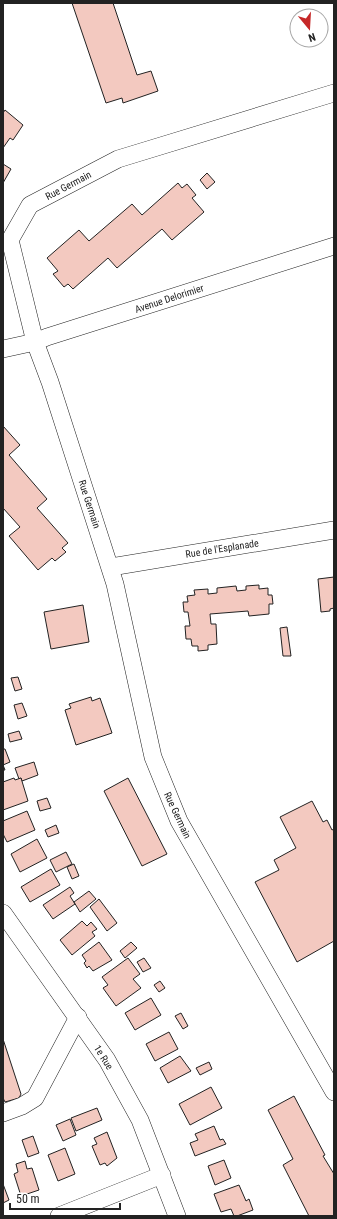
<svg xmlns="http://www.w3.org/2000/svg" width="337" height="1219" viewBox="0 0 337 1219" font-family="'Roboto Condensed',sans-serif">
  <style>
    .building { fill: #f3c9c0; stroke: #222 }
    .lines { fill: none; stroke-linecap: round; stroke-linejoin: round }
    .minor-casing { stroke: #222; stroke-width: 18 }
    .minor { stroke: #fff; stroke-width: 17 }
    .labels { text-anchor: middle; stroke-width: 3; stroke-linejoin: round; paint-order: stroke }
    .street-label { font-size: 10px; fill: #222; stroke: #fff }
  </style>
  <rect width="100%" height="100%" fill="#fff"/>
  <g class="building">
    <polygon points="72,3 113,3 137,75 151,71 158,91 123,103 122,98 106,103"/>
    <polygon points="5,110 23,125 13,140 10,138 3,148 3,113"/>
    <polygon points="3,164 11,169 3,183"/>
    <polygon points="207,173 215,182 207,189 200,180"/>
    <polygon points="178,183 182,188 187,184 196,195 192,198 204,212 172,240 162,229 117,268 108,258 73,289 68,284 64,287 53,274 58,271 47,258 79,230 89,241 132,204 142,215"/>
    <polygon points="3,426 20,445 9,455 47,499 37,508 68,543 62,548 66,552 55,561 52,558 38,570 9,536 20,527 3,508"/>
    <polygon points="334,577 334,608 330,609 330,611 321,612 318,579"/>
    <polygon points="259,585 259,589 268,588 268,595 272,595 273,604 269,604 269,614 249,616 248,611 210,614 211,624 216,624 217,644 208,645 208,650 198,651 198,646 192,646 191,639 186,639 185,626 190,626 188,612 184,612 183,602 188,602 187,596 195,595 194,590 208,589 208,594 217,593 217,588 236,586 237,591 246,590 246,586"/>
    <polygon points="83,605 89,642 51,649 44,612"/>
    <polygon points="287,627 291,656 283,656 280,628"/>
    <polygon points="18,677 22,689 15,691 11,678"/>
    <polygon points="91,697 92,701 100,698 112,733 76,745 65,710 71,708 69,704"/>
    <polygon points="22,703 27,716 18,719 14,705"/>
    <polygon points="19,731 22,739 10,742 8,734"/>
    <polygon points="3,749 5,749 10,762 3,765 5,770 3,770"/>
    <polygon points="34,762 38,775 22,781 21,778 19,779 15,768"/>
    <polygon points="14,778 15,780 21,778 28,801 3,810 3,782"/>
    <polygon points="128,778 167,854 142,866 104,791"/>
    <polygon points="47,798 51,808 40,811 37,801"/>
    <polygon points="312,801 323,822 327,820 332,830 334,829 334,941 297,962 255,882 279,870 274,860 296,848 280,817"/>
    <polygon points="27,811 35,830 7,842 3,834 3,821"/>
    <polygon points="56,825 59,833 48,837 45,830"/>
    <polygon points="37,839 47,858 20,872 11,854"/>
    <polygon points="66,852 72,864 56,872 50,860"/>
    <polygon points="74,864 79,876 72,879 67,867"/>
    <polygon points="51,869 60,885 30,902 21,887"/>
    <polygon points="70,887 74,893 70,896 75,904 53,919 43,905"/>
    <polygon points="89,891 96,899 80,912 74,902"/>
    <polygon points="99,899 117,923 107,931 90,907"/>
    <polygon points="82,921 87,926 91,922 97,929 92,932 95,936 72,955 60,940"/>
    <polygon points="99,942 112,960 93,971 89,966 87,968 84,963 86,961 82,955"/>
    <polygon points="131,942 137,948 125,958 120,951"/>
    <polygon points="128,958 140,974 133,979 141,988 116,1006 103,988 108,985 102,977"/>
    <polygon points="144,958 151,968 143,972 137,962"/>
    <polygon points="160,981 165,988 159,992 154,985"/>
    <polygon points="151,998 161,1015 135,1030 125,1013"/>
    <polygon points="181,1013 188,1026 183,1029 175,1016"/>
    <polygon points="169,1032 178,1049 155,1061 146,1044"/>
    <polygon points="3,1039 21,1094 19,1098 5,1102 3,1098"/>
    <polygon points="180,1056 191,1071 168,1083 160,1068"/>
    <polygon points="209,1062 212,1069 200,1075 196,1068"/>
    <polygon points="211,1087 222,1108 190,1125 179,1104"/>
    <polygon points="294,1096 325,1155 323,1156 334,1174 334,1216 309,1216 283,1165 293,1159 268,1110"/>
    <polygon points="97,1108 102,1120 76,1131 71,1118"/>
    <polygon points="70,1119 76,1135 63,1141 56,1125"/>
    <polygon points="214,1126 220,1140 223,1139 226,1144 195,1156 190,1143 198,1140 195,1134"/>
    <polygon points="107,1132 117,1158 107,1166 105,1163 100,1165 92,1146 97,1144 94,1138"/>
    <polygon points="33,1136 39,1153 28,1157 22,1140"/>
    <polygon points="65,1148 75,1174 58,1181 48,1155"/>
    <polygon points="224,1160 231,1178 215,1185 208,1166"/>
    <polygon points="25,1161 27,1169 32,1168 39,1190 21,1196 14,1174 18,1172 16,1164"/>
    <polygon points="3,1184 9,1200 3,1203"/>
    <polygon points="239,1185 246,1201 249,1199 253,1210 237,1216 234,1216 231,1209 221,1212 214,1194"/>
  </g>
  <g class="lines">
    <g class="minor-casing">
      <g id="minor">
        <polyline points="334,93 118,159 30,205 10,240 35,342 50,382 115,584 153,757 179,821 334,1092"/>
        <polyline points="3,349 35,342 47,337 334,246"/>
        <polyline points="111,567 334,530"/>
        <polyline points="3,913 107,1060 140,1120 177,1216"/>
        <polyline points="3,1113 22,1106 35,1098 78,1017"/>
        <polyline points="59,1216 162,1175"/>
      </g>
    </g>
    <use href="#minor" class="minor"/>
  </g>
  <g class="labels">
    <g class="street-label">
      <text transform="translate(68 185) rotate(-28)" y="4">Rue Germain</text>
      <text transform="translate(169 298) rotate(-18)" y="4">Avenue Delorimier</text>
      <text transform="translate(90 504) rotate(72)" y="4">Rue Germain</text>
      <text transform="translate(222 548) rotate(-9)" y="4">Rue de l'Esplanade</text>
      <text transform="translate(178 815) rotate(65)" y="4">Rue Germain</text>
      <text transform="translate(104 1057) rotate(58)" y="4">1e Rue</text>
    </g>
  </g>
  <rect width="337" height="1219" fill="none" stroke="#222222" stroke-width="8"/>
  <g transform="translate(309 28) rotate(162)"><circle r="19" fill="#ffffff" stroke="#a7a7a7"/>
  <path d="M0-3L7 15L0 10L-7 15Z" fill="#c62828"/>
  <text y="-6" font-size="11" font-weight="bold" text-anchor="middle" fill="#222222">N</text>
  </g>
  <path d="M10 1203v6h110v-6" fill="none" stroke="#222222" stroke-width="2"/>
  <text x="16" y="1203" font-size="12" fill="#222222" stroke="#ffffff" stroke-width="3" paint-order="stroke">50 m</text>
</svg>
